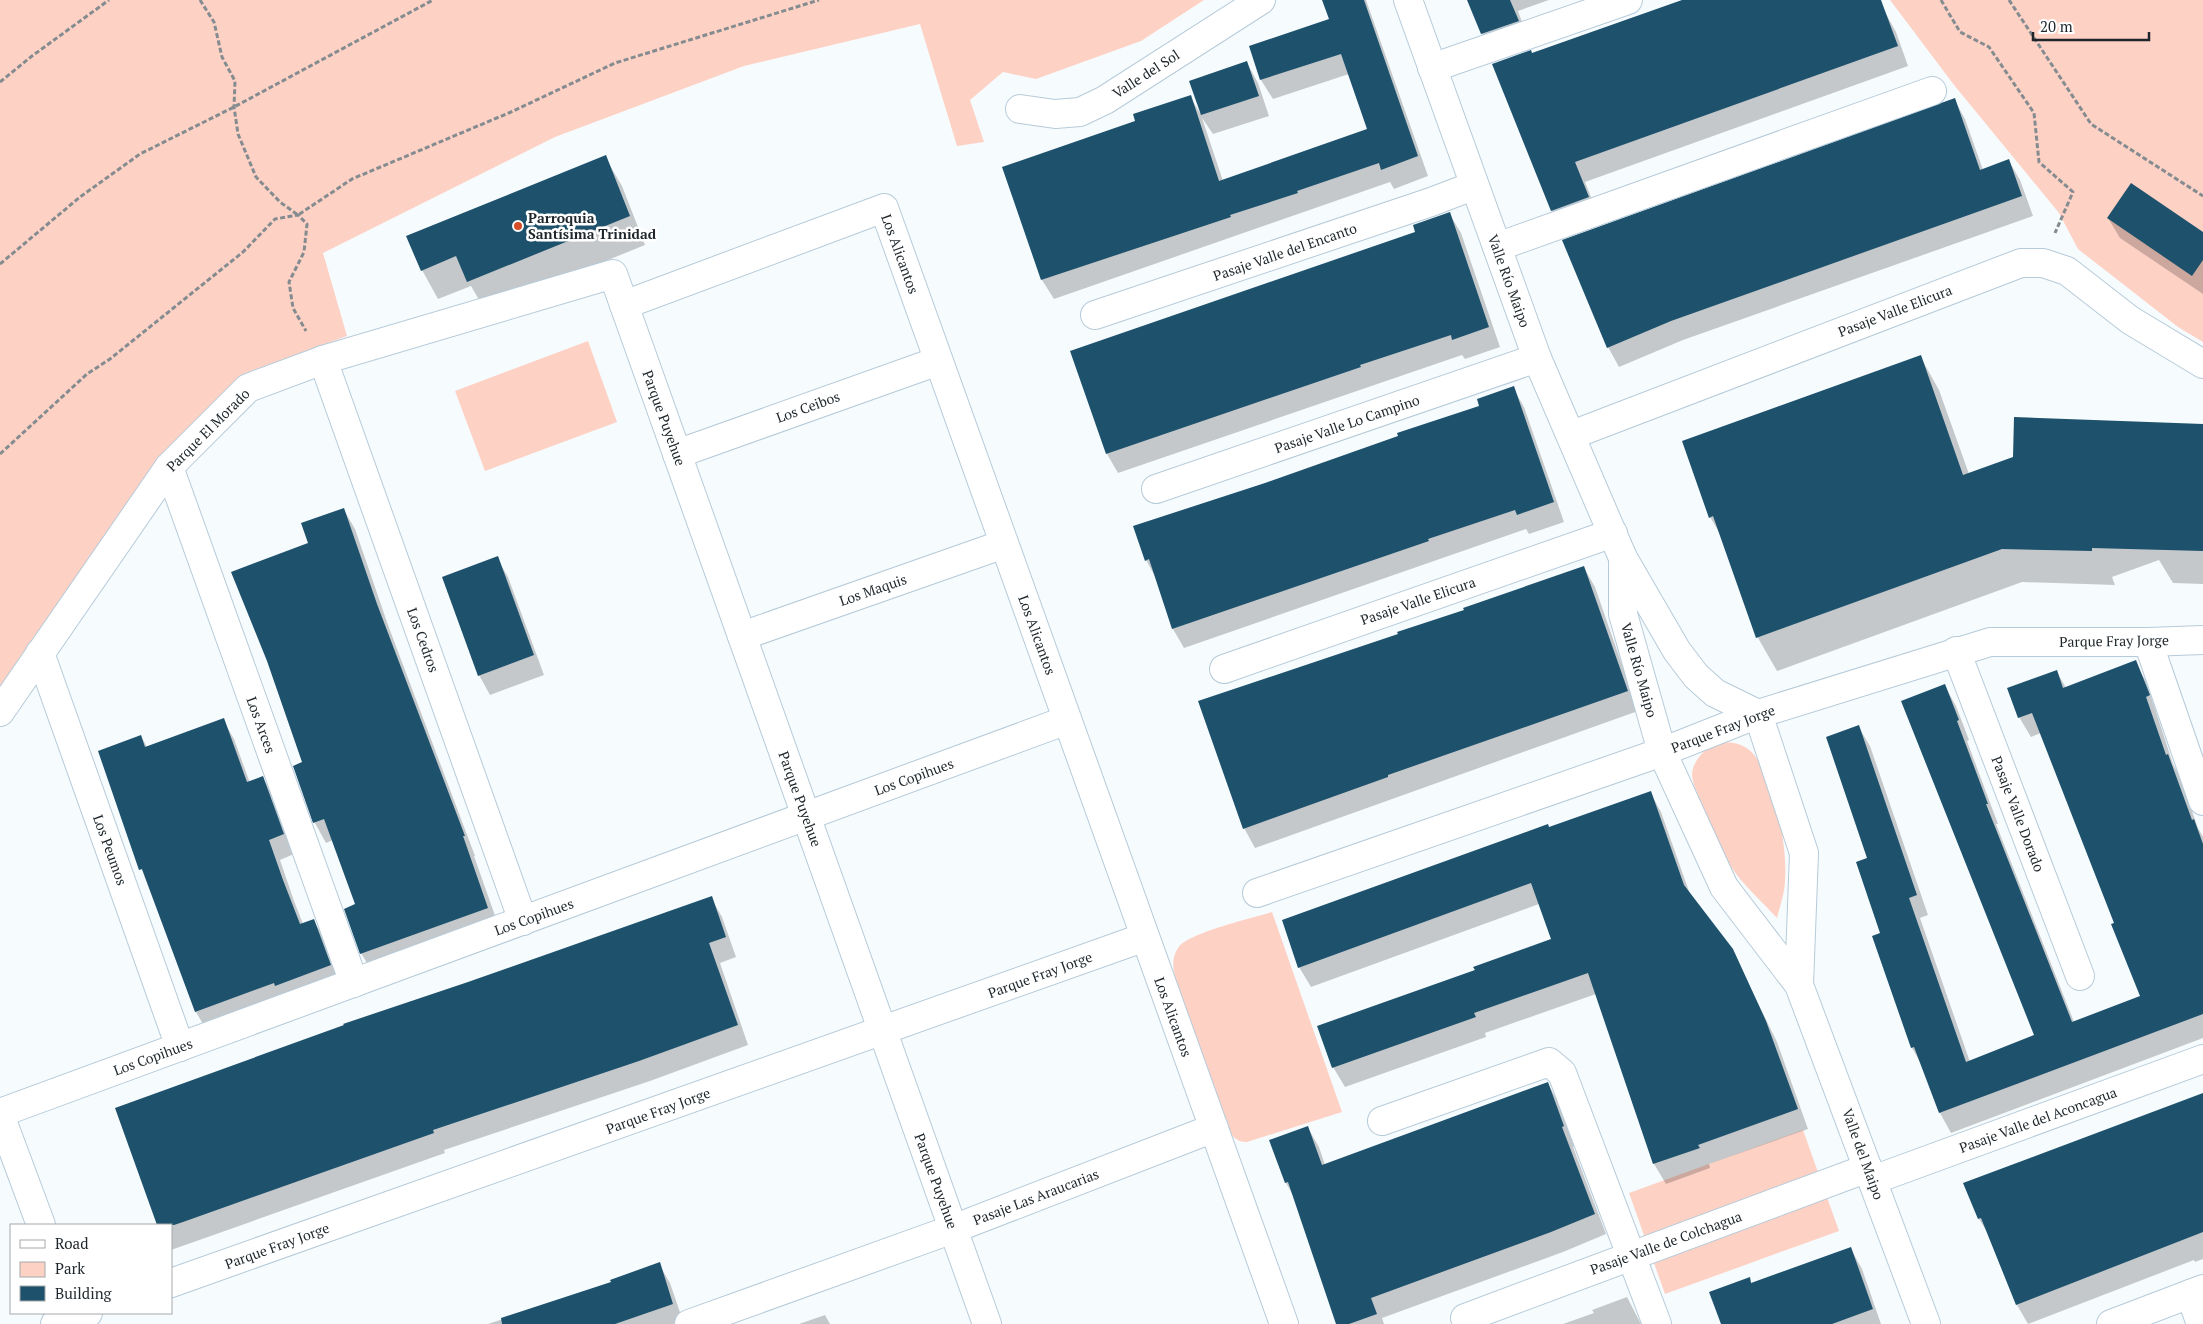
<svg xmlns="http://www.w3.org/2000/svg" width="2203" height="1324" viewBox="0 0 2203 1324" font-family="'PT Serif',serif">
  <style>
    .green { fill: #fed1c5 }
    .shadow { fill: #0003 }
    .building { fill: #1d516c }
    .lines { fill: none; stroke-linecap: round; stroke-linejoin: round }
    .street-casing { stroke: #b6cbd9; stroke-width: 30 }
    .path { stroke: #858c90; stroke-width: 3; stroke-dasharray: 5 2.5; stroke-linecap: butt }
    .street { stroke: #fff; stroke-width: 28 }
    .poi-dot { fill: #d54c26; stroke: #fff; stroke-width: 2 }
    .labels { text-anchor: middle; stroke-width: 5; stroke-linejoin: round; paint-order: stroke }
    .street-label { font-size: 14px; fill: #1e262b; stroke: #fff }
    .poi-label { font-size: 14px; font-weight: bold; fill: #1e262b; stroke: #fff; text-anchor: start }
  </style>
  <rect width="100%" height="100%" fill="#f6fbfe"/>
  <g class="green">
    <polygon points="0,0 1204,0 1141,41 1036,79 1003,72 970,100 984,142 957,146 920,24 744,66 555,137 323,253 347,336 243,374 159,457 0,688"/>
    <polygon points="1890,0 2203,0 2203,342 2178,327 2078,249 2059,213 1954,85"/>
    <polygon points="588,341 617,422 485,471 455,391"/>
    <path d="M1718 743C1729 742 1738 742 1748 749 1774 768 1788 849 1785 880 1785 892 1780 906 1777 918 1765 905 1751 892 1740 879 1721 855 1710 828 1700 800 1697 792 1692 782 1692 774 1693 760 1706 747 1718 743Z"/>
    <path d="M1272 912 1342 1112 1247 1142C1236 1142 1231 1136 1227 1126L1176 981C1173 969 1171 959 1178 948 1187 933 1253 918 1272 912Z"/>
    <polygon points="1803,1130 1839,1231 1665,1294 1629,1193"/>
  </g>
  <g class="shadow">
    <polygon points="1323,0 1366,0 1428,176 1394,189 1390,182 1054,299 1042,280 1003,168 1137,122 1190,97 1200,113 1247,63 1258,83 1269,116 1213,134 1202,118 1223,181 1369,130 1349,74 1273,99 1261,80 1251,47 1330,20"/>
    <polygon points="1468,0 1549,0 1518,11 1529,41 1493,54 1482,34"/>
    <polygon points="1686,0 1858,0 1885,12 1896,32 1908,66 1585,182 1599,217 1563,230 1552,211 1532,55"/>
    <polygon points="1954,99 1965,119 1983,170 2009,161 2020,180 2033,216 1683,340 1619,367 1608,347"/>
    <polygon points="605,157 622,186 645,245 485,310 471,286 438,299 422,270"/>
    <polygon points="1449,213 1461,233 1500,347 1465,359 1462,355 1118,473 1107,454 1072,352 1417,233"/>
    <polygon points="2108,218 2203,233 2203,294 2120,238"/>
    <polygon points="1920,356 1939,390 1969,474 2203,425 2203,584 2173,583 2159,560 2112,577 2115,585 2022,582 1777,671 1758,638 1722,537 1710,517"/>
    <polygon points="1513,388 1524,407 1564,522 1529,534 1526,529 1184,648 1173,629 1156,578 1146,560 1266,484 1481,407"/>
    <polygon points="344,510 355,529 388,625 475,856 474,856 499,927 373,973 361,953 357,905 333,840 326,843 315,823 294,767 304,763 310,543"/>
    <polygon points="497,558 508,577 544,675 490,695 479,675"/>
    <polygon points="1584,568 1595,587 1638,711 1255,848 1244,828 1399,634"/>
    <polygon points="2134,662 2146,681 2173,764 2179,775 2198,828 2203,837 2203,1038 1951,1133 1940,1113 1923,1067 1912,1048 1882,934 1869,859 1858,726 1870,746 1928,915 1920,918 1970,1062 2036,1036 1945,686 1956,706 1969,740 1967,741 1998,824 1996,824 2074,1022 2142,996 2116,923 2041,733 2031,737 2019,717 2057,672 2066,688"/>
    <polygon points="223,720 234,739 250,783 263,778 274,798 294,854 280,860 294,901 303,924 314,921 325,940 341,985 207,1031 196,1012 124,823 141,736 147,747"/>
    <polygon points="1650,792 1661,812 1691,897 1732,950 1777,1042 1808,1129 1709,1164 1710,1168 1666,1184 1654,1164 1596,994 1485,1033 1486,1037 1345,1087 1333,1067 1476,971 1552,940 1539,904 1311,987 1299,967 1549,829"/>
    <polygon points="711,898 722,917 736,957 720,963 748,1045 650,1081 444,1150 445,1153 171,1250 171,1225 158,1225 117,1109"/>
    <polygon points="1548,1084 1559,1103 1575,1146 1573,1147 1606,1234 1563,1252 1382,1318 1384,1324 1338,1324 1294,1197 1286,1183 1308,1128 1319,1147 1325,1165"/>
    <polygon points="2203,1094 2203,1259 2195,1262 2194,1260 2028,1324 2017,1305 1991,1238 1979,1219"/>
    <polygon points="1851,1249 1862,1269 1881,1324 1722,1324 1749,1279 1752,1284"/>
    <polygon points="659,1264 670,1283 684,1324 488,1324 612,1283"/>
    <polygon points="1627,1297 1641,1324 1563,1324 1594,1313 1592,1310"/>
    <polygon points="825,1315 830,1324 799,1324"/>
  </g>
  <g class="building">
    <polygon points="1322,0 1364,0 1418,156 1381,170 1379,163 1297,191 1298,193 1230,215 1231,217 1041,280 1002,167 1135,121 1133,114 1191,95 1219,181 1367,129 1341,54 1260,80 1249,46 1329,19"/>
    <polygon points="1467,0 1510,0 1519,21 1481,34"/>
    <polygon points="1682,0 1881,0 1898,46 1575,162 1589,197 1551,211 1492,64 1531,50 1532,53"/>
    <polygon points="1247,61 1259,96 1201,115 1189,81"/>
    <polygon points="1955,98 1980,170 2009,159 2022,196 1671,321 1607,348 1562,240"/>
    <polygon points="606,155 630,216 467,282 456,256 421,271 406,236"/>
    <polygon points="2131,183 2203,232 2203,260 2192,276 2107,218"/>
    <polygon points="1450,212 1489,327 1452,340 1451,335 1360,365 1361,367 1106,454 1070,351 1415,232 1413,225"/>
    <polygon points="1921,355 1963,475 2013,457 2014,417 2203,424 2203,551 2092,548 2092,551 2002,549 1756,638 1713,516 1709,518 1682,441"/>
    <polygon points="1514,386 1554,502 1517,515 1515,510 1428,539 1429,541 1172,629 1149,559 1145,561 1133,526 1265,483 1398,436 1397,433 1479,406 1477,399"/>
    <polygon points="344,508 377,604 465,836 463,836 488,908 360,954 344,909 355,904 324,819 313,823 293,766 302,762 267,661 231,572 308,543 301,523"/>
    <polygon points="498,556 534,655 478,676 442,577"/>
    <polygon points="1584,566 1628,691 1388,775 1388,777 1243,829 1198,701 1398,634 1397,632 1464,610 1463,608"/>
    <polygon points="2136,660 2150,695 2146,697 2166,755 2168,754 2192,820 2194,819 2203,844 2203,1014 1939,1113 1914,1047 1911,1048 1872,936 1880,933 1856,862 1867,858 1826,737 1859,725 1917,895 1909,898 1966,1062 2034,1035 1901,701 1945,684 1959,720 1957,721 1988,804 1986,804 2072,1022 2140,996 2111,924 2114,923 2032,713 2018,718 2007,688 2057,670 2063,688"/>
    <polygon points="224,718 247,782 263,776 284,834 269,840 283,880 300,924 314,919 331,965 275,986 274,983 195,1012 142,869 139,870 98,751 141,735 145,747"/>
    <polygon points="1651,791 1684,885 1733,949 1766,1021 1798,1109 1698,1145 1700,1148 1653,1164 1588,973 1474,1013 1476,1017 1332,1068 1317,1026 1475,970 1473,967 1551,939 1531,883 1298,968 1282,920 1548,824 1549,827"/>
    <polygon points="712,896 726,937 709,943 738,1025 639,1061 433,1130 434,1133 183,1222 174,1225 157,1225 115,1108 344,1025 343,1024 468,982"/>
    <polygon points="1548,1082 1564,1126 1562,1127 1595,1214 1551,1232 1371,1298 1377,1314 1349,1324 1336,1324 1288,1182 1285,1183 1269,1140 1308,1126 1322,1165"/>
    <polygon points="2203,1093 2203,1232 2016,1305 1981,1218 1978,1219 1963,1183"/>
    <polygon points="1851,1247 1873,1309 1832,1324 1721,1324 1709,1292 1750,1277 1751,1283"/>
    <polygon points="660,1262 673,1304 615,1324 502,1324 501,1318 611,1282 610,1280"/>
  </g>
  <g class="lines">
    <g class="street-casing">
      <g id="street">
        <polyline points="1408,0 1537,358 1623,558 1677,651 1696,676 1715,693 1758,714 1804,853 1799,985"/>
        <polyline points="1432,68 1628,0"/>
        <polyline points="1020,109 1055,114 1080,112 1105,100 1261,0"/>
        <polyline points="1497,247 1932,91"/>
        <polyline points="624,305 884,208 1284,1324"/>
        <polyline points="1095,315 1431,202 1473,186"/>
        <polyline points="323,360 523,921"/>
        <polyline points="1572,435 2021,263 2043,263 2067,271 2130,320 2203,364"/>
        <polyline points="677,454 938,361"/>
        <polyline points="169,467 354,983"/>
        <polyline points="1156,489 1537,358"/>
        <polyline points="1623,558 1623,614 1662,752 1724,887 1799,985 1926,1324"/>
        <polyline points="742,636 1004,544"/>
        <polyline points="2148,642 2203,801"/>
        <polyline points="1956,651 2080,976"/>
        <polyline points="40,653 180,1047"/>
        <polyline points="1224,669 1613,533"/>
        <polyline points="0,712 169,467 248,388 323,360 613,274 987,1324"/>
        <polyline points="1257,893 1662,752 1758,714 1990,642 2148,642 2203,640"/>
        <polyline points="0,1113 1067,720"/>
        <polyline points="0,1115 41,1225"/>
        <polyline points="1382,1121 1549,1062 1562,1073 1657,1324"/>
        <polyline points="1873,1180 2203,1059"/>
        <polyline points="171,1283 1145,937"/>
        <polyline points="2190,1294 2201,1324"/>
        <polyline points="1465,1318 1868,1168"/>
        <polyline points="55,1324 88,1313"/>
        <polyline points="689,1324 953,1229 1214,1128"/>
        <polyline points="2111,1324 2203,1289"/>
      </g>
    </g>
    <g class="path">
      <polyline points="200,0 214,22 222,57 235,81 234,107 238,134 256,177 280,202 298,215 352,179 511,112 615,63 819,0"/>
      <polyline points="1941,0 1960,32 1989,47 2034,113 2039,162 2073,192 2055,233"/>
      <polyline points="2009,0 2091,124 2203,196"/>
      <polyline points="0,82 32,56 109,0"/>
      <polyline points="0,264 80,197 140,154 234,107 433,0"/>
      <polyline points="0,454 87,374 110,359 243,252 275,219 298,215 307,224 304,252 289,282 293,308 306,331"/>
    </g>
    <use href="#street" class="street"/>
  </g>
  <circle class="poi-dot" cx="518" cy="226" r="5"/>
  <g class="labels">
    <g class="street-label">
      <text transform="translate(1146 74) rotate(-33)" y="5">Valle del Sol</text>
      <text transform="translate(1285 252) rotate(-19)" y="5">Pasaje Valle del Encanto</text>
      <text transform="translate(900 254) rotate(70)" y="5">Los Alicantos</text>
      <text transform="translate(1509 281) rotate(70)" y="5">Valle Río Maipo</text>
      <text transform="translate(1895 311) rotate(-21)" y="5">Pasaje Valle Elicura</text>
      <text transform="translate(808 407) rotate(-20)" y="5">Los Ceibos</text>
      <text transform="translate(664 418) rotate(70)" y="5">Parque Puyehue</text>
      <text transform="translate(1347 424) rotate(-19)" y="5">Pasaje Valle Lo Campino</text>
      <text transform="translate(208 430) rotate(-45)" y="5">Parque El Morado</text>
      <text transform="translate(873 590) rotate(-19)" y="5">Los Maquis</text>
      <text transform="translate(1418 601) rotate(-19)" y="5">Pasaje Valle Elicura</text>
      <text transform="translate(1037 635) rotate(70)" y="5">Los Alicantos</text>
      <text transform="translate(423 640) rotate(70)" y="5">Los Cedros</text>
      <text transform="translate(2114 641) rotate(-1)" y="5">Parque Fray Jorge</text>
      <text transform="translate(1639 670) rotate(74)" y="5">Valle Río Maipo</text>
      <text transform="translate(261 725) rotate(70)" y="5">Los Arces</text>
      <text transform="translate(1723 729) rotate(-21)" y="5">Parque Fray Jorge</text>
      <text transform="translate(914 777) rotate(-20)" y="5">Los Copihues</text>
      <text transform="translate(800 799) rotate(70)" y="5">Parque Puyehue</text>
      <text transform="translate(2018 814) rotate(69)" y="5">Pasaje Valle Dorado</text>
      <text transform="translate(110 850) rotate(70)" y="5">Los Peumos</text>
      <text transform="translate(534 917) rotate(-20)" y="5">Los Copihues</text>
      <text transform="translate(1040 975) rotate(-20)" y="5">Parque Fray Jorge</text>
      <text transform="translate(1173 1017) rotate(70)" y="5">Los Alicantos</text>
      <text transform="translate(153 1057) rotate(-20)" y="5">Los Copihues</text>
      <text transform="translate(658 1111) rotate(-20)" y="5">Parque Fray Jorge</text>
      <text transform="translate(2038 1120) rotate(-20)" y="5">Pasaje Valle del Aconcagua</text>
      <text transform="translate(1863 1154) rotate(70)" y="5">Valle del Maipo</text>
      <text transform="translate(936 1181) rotate(70)" y="5">Parque Puyehue</text>
      <text transform="translate(1036 1197) rotate(-21)" y="5">Pasaje Las Araucarias</text>
      <text transform="translate(1666 1243) rotate(-20)" y="5">Pasaje Valle de Colchagua</text>
      <text transform="translate(277 1246) rotate(-20)" y="5">Parque Fray Jorge</text>
    </g>
    <g class="poi-label">
      <text x="528" y="223">Parroquia<tspan x="528" dy="16">Santísima Trinidad</tspan></text>
    </g>
  </g>
  <rect x="10" y="1224" width="162" height="90" fill="#ffffff" stroke="#a5a8aa"/>
  <rect x="20" y="1240" width="25" height="8" fill="#ffffff" stroke="#a5a8aa"/>
  <text x="55" y="1249" font-size="15" fill="#1e262b">Road</text>
  <rect x="20" y="1262" width="25" height="15" fill="#fed1c5" stroke="#a5a8aa"/>
  <text x="55" y="1274" font-size="15" fill="#1e262b">Park</text>
  <rect x="20" y="1286" width="25" height="15" fill="#1d516c" stroke="#a5a8aa"/>
  <text x="55" y="1299" font-size="15" fill="#1e262b">Building</text>
  <path d="M2033 32v8h116v-8" fill="none" stroke="#1e262b" stroke-width="2.5"/>
  <text x="2040" y="32" font-size="15" fill="#1e262b" stroke="#ffffff" stroke-width="4" paint-order="stroke">20 m</text>
</svg>
